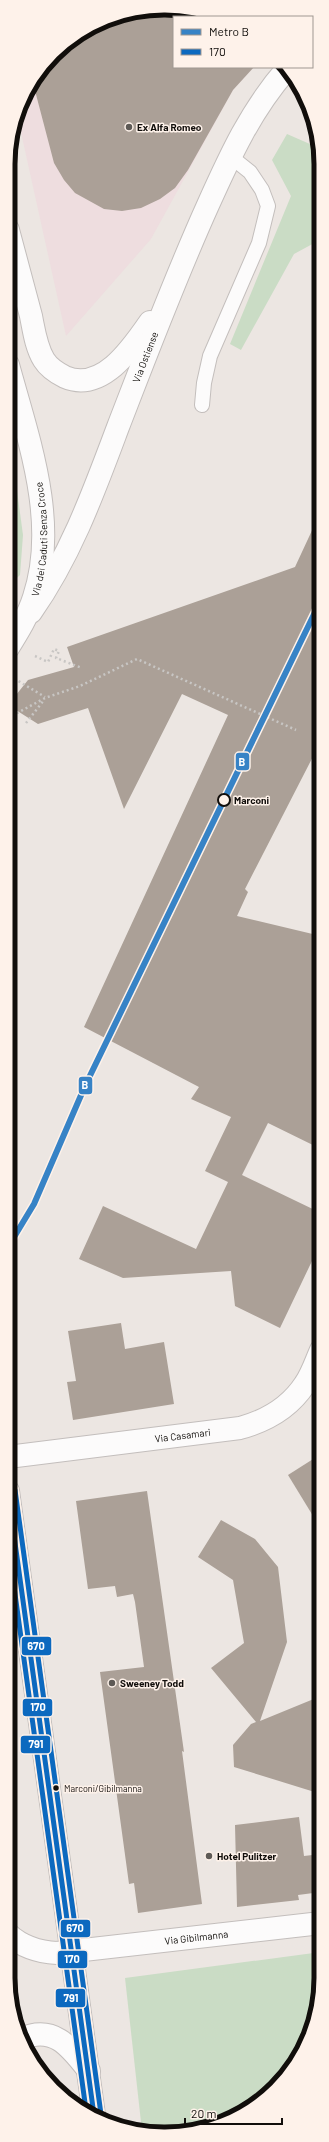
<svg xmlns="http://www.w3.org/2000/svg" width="329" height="2142" viewBox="0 0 329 2142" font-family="Barlow,sans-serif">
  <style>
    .education { fill: #eedddf }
    .green { fill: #cadcc5 }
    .building { fill: #aba097 }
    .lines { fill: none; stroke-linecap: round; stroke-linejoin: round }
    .lane-casing { stroke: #c3bebc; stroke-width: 16 }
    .street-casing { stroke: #c3bebc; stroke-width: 24 }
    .secondary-casing { stroke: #c3bebc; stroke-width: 24 }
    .primary-casing { stroke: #c3bebc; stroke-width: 24 }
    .path { stroke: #c8c6c4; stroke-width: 2.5; stroke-dasharray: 2 3; stroke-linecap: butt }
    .lane { stroke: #fcfbfb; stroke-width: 14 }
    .street { stroke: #fcfbfb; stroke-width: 22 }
    .secondary { stroke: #fcfbfb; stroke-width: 22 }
    .primary { stroke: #fcfbfb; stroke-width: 22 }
    .bus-1-casing { stroke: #fef2ea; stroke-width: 8 }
    .bus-2-casing { stroke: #fef2ea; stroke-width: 8 }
    .bus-3-casing { stroke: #fef2ea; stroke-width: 8 }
    .bus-1 { stroke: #0c69bf; stroke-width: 5 }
    .bus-2 { stroke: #0c69bf; stroke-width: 5 }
    .bus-3 { stroke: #0c69bf; stroke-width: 5 }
    .metro-1-casing { stroke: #fef2ea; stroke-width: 9 }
    .metro-1 { stroke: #3783c6; stroke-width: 6 }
    .poi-dot { fill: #5e5a56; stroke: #fef2ea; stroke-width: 1.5 }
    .stop-dot { fill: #fef2ea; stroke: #110e0b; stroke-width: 2 }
    .bus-dot { fill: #110e0b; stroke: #fef2ea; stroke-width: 1.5 }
    .labels { text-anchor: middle; stroke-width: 3; stroke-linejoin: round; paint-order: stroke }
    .bus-label { font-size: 9px; fill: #110e0b; stroke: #fef2ea; text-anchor: start }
    .poi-label { font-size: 10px; font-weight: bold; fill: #110e0b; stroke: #fef2ea; text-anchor: start }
    .street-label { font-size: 10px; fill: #110e0b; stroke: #fef2ea }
    .stop-label { font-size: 10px; font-weight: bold; fill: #110e0b; stroke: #fef2ea; text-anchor: start }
    .rim { fill: none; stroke: #110e0b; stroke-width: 5 }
    .line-badge { stroke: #fef2ea; stroke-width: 1.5 }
    .badge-label { font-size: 11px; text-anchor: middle; font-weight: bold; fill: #fff }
  </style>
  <rect width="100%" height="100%" fill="#ece6e2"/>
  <polygon class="education" points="175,8 212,17 174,17 174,67 254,67 233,90 151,239 66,336 18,119 24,95 61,47 114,16"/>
  <g class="green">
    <polygon points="287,134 319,148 321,237 318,241 294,254 241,350 230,344 291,196 272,160"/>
    <polygon points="8,452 15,476 23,535 20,575 8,586"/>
    <polygon points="321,1952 321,1988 305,2047 268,2095 215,2126 154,2134 142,2131 125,1978"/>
  </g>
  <g class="building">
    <polygon points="174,8 174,67 254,67 233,90 188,170 175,188 160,199 141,208 122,211 104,209 75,193 64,180 54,163 33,83 61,47 114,16"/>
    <polygon points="321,511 321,741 245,889 248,892 237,916 321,936 321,1149 268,1123 242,1175 321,1213 321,1265 312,1261 280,1328 235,1306 231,1271 123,1278 79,1259 103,1206 196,1249 228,1182 205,1171 231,1117 191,1099 199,1087 84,1027 228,715 182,694 124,809 88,708 38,724 8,705 28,680 74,667 67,647 295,567"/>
    <polygon points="121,1323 125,1349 164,1342 174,1404 73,1420 67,1382 76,1381 68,1331"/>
    <polygon points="321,1454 321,1529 288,1475"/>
    <polygon points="147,1491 184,1752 182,1751 202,1904 138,1913 134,1883 129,1884 100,1672 144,1667 135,1602 133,1594 117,1597 115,1586 88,1589 76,1501"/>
    <polygon points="221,1520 255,1539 278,1567 287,1642 260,1721 321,1696 321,1794 234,1767 233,1745 251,1724 256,1722 211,1668 244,1643 233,1580 198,1557"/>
    <polygon points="299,1817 304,1856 321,1854 321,1892 298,1895 299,1900 237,1907 235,1825"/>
  </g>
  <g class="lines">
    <g class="lane-casing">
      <polyline id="lane" points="202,405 204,383 210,356 259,243 268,206 262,190 250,172 230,156"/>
    </g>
    <g class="street-casing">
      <g id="street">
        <path id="s1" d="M8 1457 240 1428C266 1421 290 1407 305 1384 312 1374 316 1361 321 1350"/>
        <path id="s2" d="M8 1934C22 1947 38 1952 57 1953L321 1923"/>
        <path d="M21 2039C54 2024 71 2048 89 2071"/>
      </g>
    </g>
    <g class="secondary-casing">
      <g id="secondary">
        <path d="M8 230C16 259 23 287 31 316 34 331 36 347 44 360 49 368 57 373 65 377 102 393 132 348 150 322"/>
        <path id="s3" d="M31 612C71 555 94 491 118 427 147 352 175 278 208 205 230 156 251 110 286 70"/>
      </g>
    </g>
    <g class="primary-casing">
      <g id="primary">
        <path id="s4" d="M8 648C18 632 28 616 34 597 59 522 28 438 8 365"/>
        <polyline points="8,1491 94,2115"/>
      </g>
    </g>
    <g class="path">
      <polyline points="35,656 48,662 54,649 59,651 56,658 82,668"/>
      <polyline points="10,676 45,697"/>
      <polyline points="8,718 45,698 80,686 137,659 296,730"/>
      <polyline points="26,723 44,700"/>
    </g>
    <use href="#lane" class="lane"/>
    <use href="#street" class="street"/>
    <use href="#secondary" class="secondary"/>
    <use href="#primary" class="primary"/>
    <g class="bus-1-casing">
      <polyline id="bus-1" points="8,1492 94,2115"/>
    </g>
    <g class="bus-2-casing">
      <polyline id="bus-2" points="8,1543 86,2110"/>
    </g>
    <g class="bus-3-casing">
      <polyline id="bus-3" points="15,1490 101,2114"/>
    </g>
    <use href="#bus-1" class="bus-1"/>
    <use href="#bus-2" class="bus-2"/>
    <use href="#bus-3" class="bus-3"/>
    <g class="metro-1-casing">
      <polyline id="metro-1" points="8,1247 34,1204 85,1086 321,600"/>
    </g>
    <use href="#metro-1" class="metro-1"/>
  </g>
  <g class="poi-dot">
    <circle cx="129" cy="127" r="4"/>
    <circle cx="112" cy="1683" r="4"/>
    <circle cx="209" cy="1856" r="4"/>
  </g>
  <circle class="stop-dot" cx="224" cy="800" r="6"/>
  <circle class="bus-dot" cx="56" cy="1788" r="3.5"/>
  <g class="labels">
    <g class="bus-label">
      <text x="64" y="1792">Marconi/Gibilmanna</text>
    </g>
    <g class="poi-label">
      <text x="137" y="131">Ex Alfa Romeo</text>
      <text x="120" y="1687">Sweeney Todd</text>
      <text x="217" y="1860">Hotel Pulitzer</text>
    </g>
    <g class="street-label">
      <text dy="4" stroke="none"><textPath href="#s3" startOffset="280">Via Ostiense</textPath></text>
      <text dy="4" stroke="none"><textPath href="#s4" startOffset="116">Via dei Caduti Senza Croce</textPath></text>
      <text dy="4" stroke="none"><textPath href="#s1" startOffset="176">Via Casamari</textPath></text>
      <text dy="4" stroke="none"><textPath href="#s2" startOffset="194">Via Gibilmanna</textPath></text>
    </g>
    <g class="stop-label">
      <text x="234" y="804">Marconi</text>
    </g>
  </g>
  <path d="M0 0H329V2142H0ZM164 15H165A149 149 0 0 1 314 164V1978A149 149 0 0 1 165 2127H164A149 149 0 0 1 15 1978V164A149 149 0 0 1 164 15Z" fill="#fef2ea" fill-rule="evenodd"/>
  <path class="rim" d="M164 15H165A149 149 0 0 1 314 164V1978A149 149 0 0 1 165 2127H164A149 149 0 0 1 15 1978V164A149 149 0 0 1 164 15Z"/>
  <g class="line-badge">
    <rect x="235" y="752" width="15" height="19" rx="4" fill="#3783c6"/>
    <rect x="78" y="1076" width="15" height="19" rx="4" fill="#3783c6"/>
    <rect x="21" y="1636" width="31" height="20" rx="4" fill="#0c69bf"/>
    <rect x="22" y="1698" width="31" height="19" rx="4" fill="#0c69bf"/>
    <rect x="20" y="1735" width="31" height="19" rx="4" fill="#0c69bf"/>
    <rect x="60" y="1919" width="31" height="19" rx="4" fill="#0c69bf"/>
    <rect x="57" y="1950" width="31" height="19" rx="4" fill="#0c69bf"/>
    <rect x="55" y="1988" width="31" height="20" rx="4" fill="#0c69bf"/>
  </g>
  <g class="badge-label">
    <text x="242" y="766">B</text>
    <text x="85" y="1089">B</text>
    <text x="36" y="1650">670</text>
    <text x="38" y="1711">170</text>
    <text x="36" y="1748">791</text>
    <text x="75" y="1932">670</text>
    <text x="72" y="1963">170</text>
    <text x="71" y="2002">791</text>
  </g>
  <rect x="173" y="16" width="140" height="52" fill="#fef2ea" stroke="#9f9791"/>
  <rect x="181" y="29" width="20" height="6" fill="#3783c6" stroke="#9f9791"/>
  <text x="209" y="36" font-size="12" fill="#110e0b">Metro B</text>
  <rect x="181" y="49" width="20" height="6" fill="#0c69bf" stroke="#9f9791"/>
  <text x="209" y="56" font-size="12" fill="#110e0b">170</text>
  <path d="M185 2118v6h97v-6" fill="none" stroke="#110e0b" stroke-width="2"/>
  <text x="191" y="2118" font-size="12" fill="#110e0b" stroke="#fef2ea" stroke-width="3" paint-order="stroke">20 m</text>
</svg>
